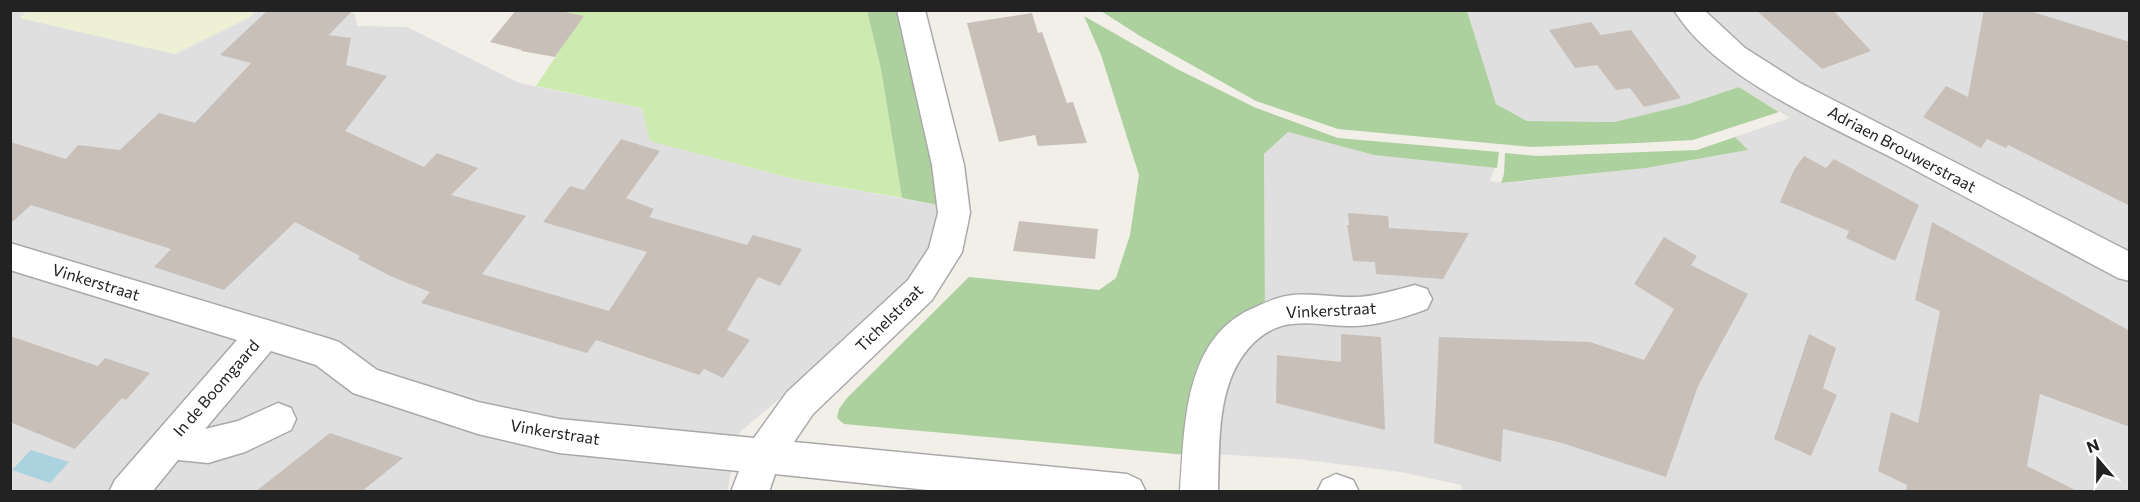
<svg xmlns="http://www.w3.org/2000/svg" width="2140" height="502" viewBox="0 0 2140 502" font-family="Commissioner,sans-serif">
  <style>
    .residential { fill: #e0dfdf }
    .farmland { fill: #eef0d5 }
    .grass { fill: #cdebb0 }
    .forest { fill: #add19e }
    .water { fill: #aad3df }
    .building { fill: #c7bfb8 }
    .lines { fill: none; stroke-linecap: round; stroke-linejoin: round }
    .minor-casing { stroke: #a9a9a9; stroke-width: 3 }
    .minor { fill: #fff; fill-rule: evenodd }
    .labels { text-anchor: middle; stroke-width: 5; stroke-linejoin: round; paint-order: stroke }
    .street-label { font-size: 16px; fill: #222; stroke: #fff }
  </style>
  <rect width="100%" height="100%" fill="#f2efe9"/>
  <g class="residential">
    <polygon points="10,11 28,11 21,18 175,54 250,17 256,11 350,11 355,14 357,26 407,27 519,83 642,108 650,141 794,179 938,205 937,228 926,258 908,285 834,353 740,432 727,491 11,491"/>
    <polygon points="1467,11 2129,11 2129,491 1462,492 1461,485 1401,472 1298,459 1214,454 1216,404 1265,308 1264,154 1288,132 1374,155 1495,167 1490,181 1504,183 1646,168 1747,150 1735,137 1790,118 1739,87 1685,105 1614,122 1527,121 1496,104 1483,66"/>
  </g>
  <polygon class="farmland" points="28,10 256,10 256,11 250,17 175,54 20,18"/>
  <polygon class="grass" points="555,11 867,11 881,69 902,198 794,179 650,141 642,108 536,86 583,16"/>
  <g class="forest">
    <polygon points="867,11 900,11 936,168 938,205 902,198 881,69"/>
    <polygon points="1101,11 1467,11 1496,104 1527,121 1614,122 1685,105 1739,87 1779,112 1693,140 1638,143 1532,147 1338,129 1256,101 1140,36"/>
    <polygon points="1084,16 1177,69 1254,107 1338,138 1499,152 1497,168 1374,155 1288,132 1264,154 1265,308 1187,455 844,424 837,418 839,409 847,398 969,277 1099,290 1116,278 1130,235 1139,175 1101,55"/>
    <polygon points="1735,137 1748,150 1646,168 1501,183 1504,174 1505,153 1537,156 1697,150"/>
  </g>
  <polygon class="water" points="31,450 69,462 50,483 12,470"/>
  <g class="building">
    <polygon points="268,10 353,10 329,35 351,38 346,65 387,76 345,131 424,167 437,153 478,168 451,195 526,216 482,274 609,311 647,252 543,222 570,186 584,190 621,139 660,151 626,198 654,209 649,217 747,245 753,235 802,249 780,286 758,277 727,330 750,340 723,378 704,369 699,375 596,340 587,353 421,303 430,292 390,276 358,259 360,256 295,222 224,290 154,267 171,249 31,205 10,224 10,142 66,159 78,145 120,150 159,113 195,123 251,63 220,55"/>
    <polygon points="516,10 555,10 584,16 555,57 521,51 522,50 490,42"/>
    <polygon points="1756,10 1833,10 1871,51 1822,69"/>
    <polygon points="1984,10 2026,10 2130,42 2130,206 2008,145 2006,148 1987,139 1981,148 1923,117 1946,86 1968,97"/>
    <polygon points="1032,13 1038,33 1042,32 1067,103 1073,102 1087,143 1038,146 1035,135 999,142 967,23"/>
    <polygon points="1591,22 1601,35 1631,30 1681,98 1644,107 1630,88 1616,90 1597,65 1575,68 1549,30"/>
    <polygon points="1804,156 1826,168 1834,159 1919,205 1895,261 1846,238 1849,231 1780,202 1794,170"/>
    <polygon points="1348,213 1388,216 1389,228 1469,233 1443,279 1376,274 1375,262 1353,261 1347,225 1349,225"/>
    <polygon points="1019,221 1098,229 1095,259 1013,251"/>
    <polygon points="1932,222 2130,331 2130,427 2040,394 2027,466 2079,492 1906,492 1907,485 1878,471 1891,412 1918,423 1940,311 1915,300"/>
    <polygon points="1664,237 1697,256 1691,265 1748,294 1698,386 1666,477 1562,443 1503,429 1501,462 1434,443 1439,337 1590,342 1644,360 1674,309 1634,284"/>
    <polygon points="1341,334 1381,337 1385,430 1276,403 1277,355 1341,362"/>
    <polygon points="1809,334 1836,348 1823,388 1837,395 1811,456 1774,439"/>
    <polygon points="10,336 98,366 105,358 150,373 126,400 122,398 75,449 10,422"/>
    <polygon points="330,433 403,458 361,492 255,492"/>
  </g>
  <g class="lines">
    <g class="minor-casing">
      <g id="minor">
        <polygon points="897,10 925,10 964,165 970,213 962,252 932,300 813,414 794,442 1127,474 1140,480 1146,492 947,492 775,474 769,492 731,492 739,471 559,453 478,434 353,393 316,365 271,351 205,429 238,421 278,403 291,408 296,419 291,430 245,452 208,463 178,460 152,492 109,492 115,480 237,340 10,270 10,243 327,338 339,342 377,370 478,402 559,419 754,438 787,392 908,280 929,248 938,213 932,165"/>
        <path d="M1674 10H1704L1745 48 1800 83 2130 252V281L2118 278C2045 239 1972 201 1900 162 1831 126 1715 78 1674 10Z"/>
        <path d="M1415 285 1427 289 1432 299 1427 309C1405 317 1380 325 1356 326 1335 327 1313 321 1292 324 1280 325 1268 331 1259 338 1215 375 1220 439 1218 492H1180C1185 424 1183 335 1258 306 1269 301 1281 296 1293 295 1314 293 1336 298 1357 297 1377 296 1396 290 1415 285Z"/>
        <polygon points="1336,474 1353,480 1359,492 1317,492 1323,480"/>
      </g>
    </g>
    <use href="#minor" class="minor"/>
  </g>
  <g class="labels">
    <g class="street-label">
      <text transform="translate(1902 149) rotate(28)" y="6">Adriaen Brouwerstraat</text>
      <text transform="translate(96 282) rotate(17)" y="6">Vinkerstraat</text>
      <text transform="translate(1331 310) rotate(-3)" y="6">Vinkerstraat</text>
      <text transform="translate(889 318) rotate(-45)" y="6">Tichelstraat</text>
      <text transform="translate(216 388) rotate(-49)" y="6">In de Boomgaard</text>
      <text transform="translate(555 432) rotate(9)" y="6">Vinkerstraat</text>
    </g>
  </g>
  <rect width="2140" height="502" fill="none" stroke="#222222" stroke-width="24"/>
  <g transform="translate(2098 460) rotate(340)" stroke="#ffffff" stroke-width="4.5" paint-order="stroke">
  <path d="M0-4.5L10 22L0 15L-10 22Z" fill="#222222"/>
  <text y="-9" font-size="16" font-weight="bold" text-anchor="middle" fill="#222222">N</text>
  </g>
</svg>
